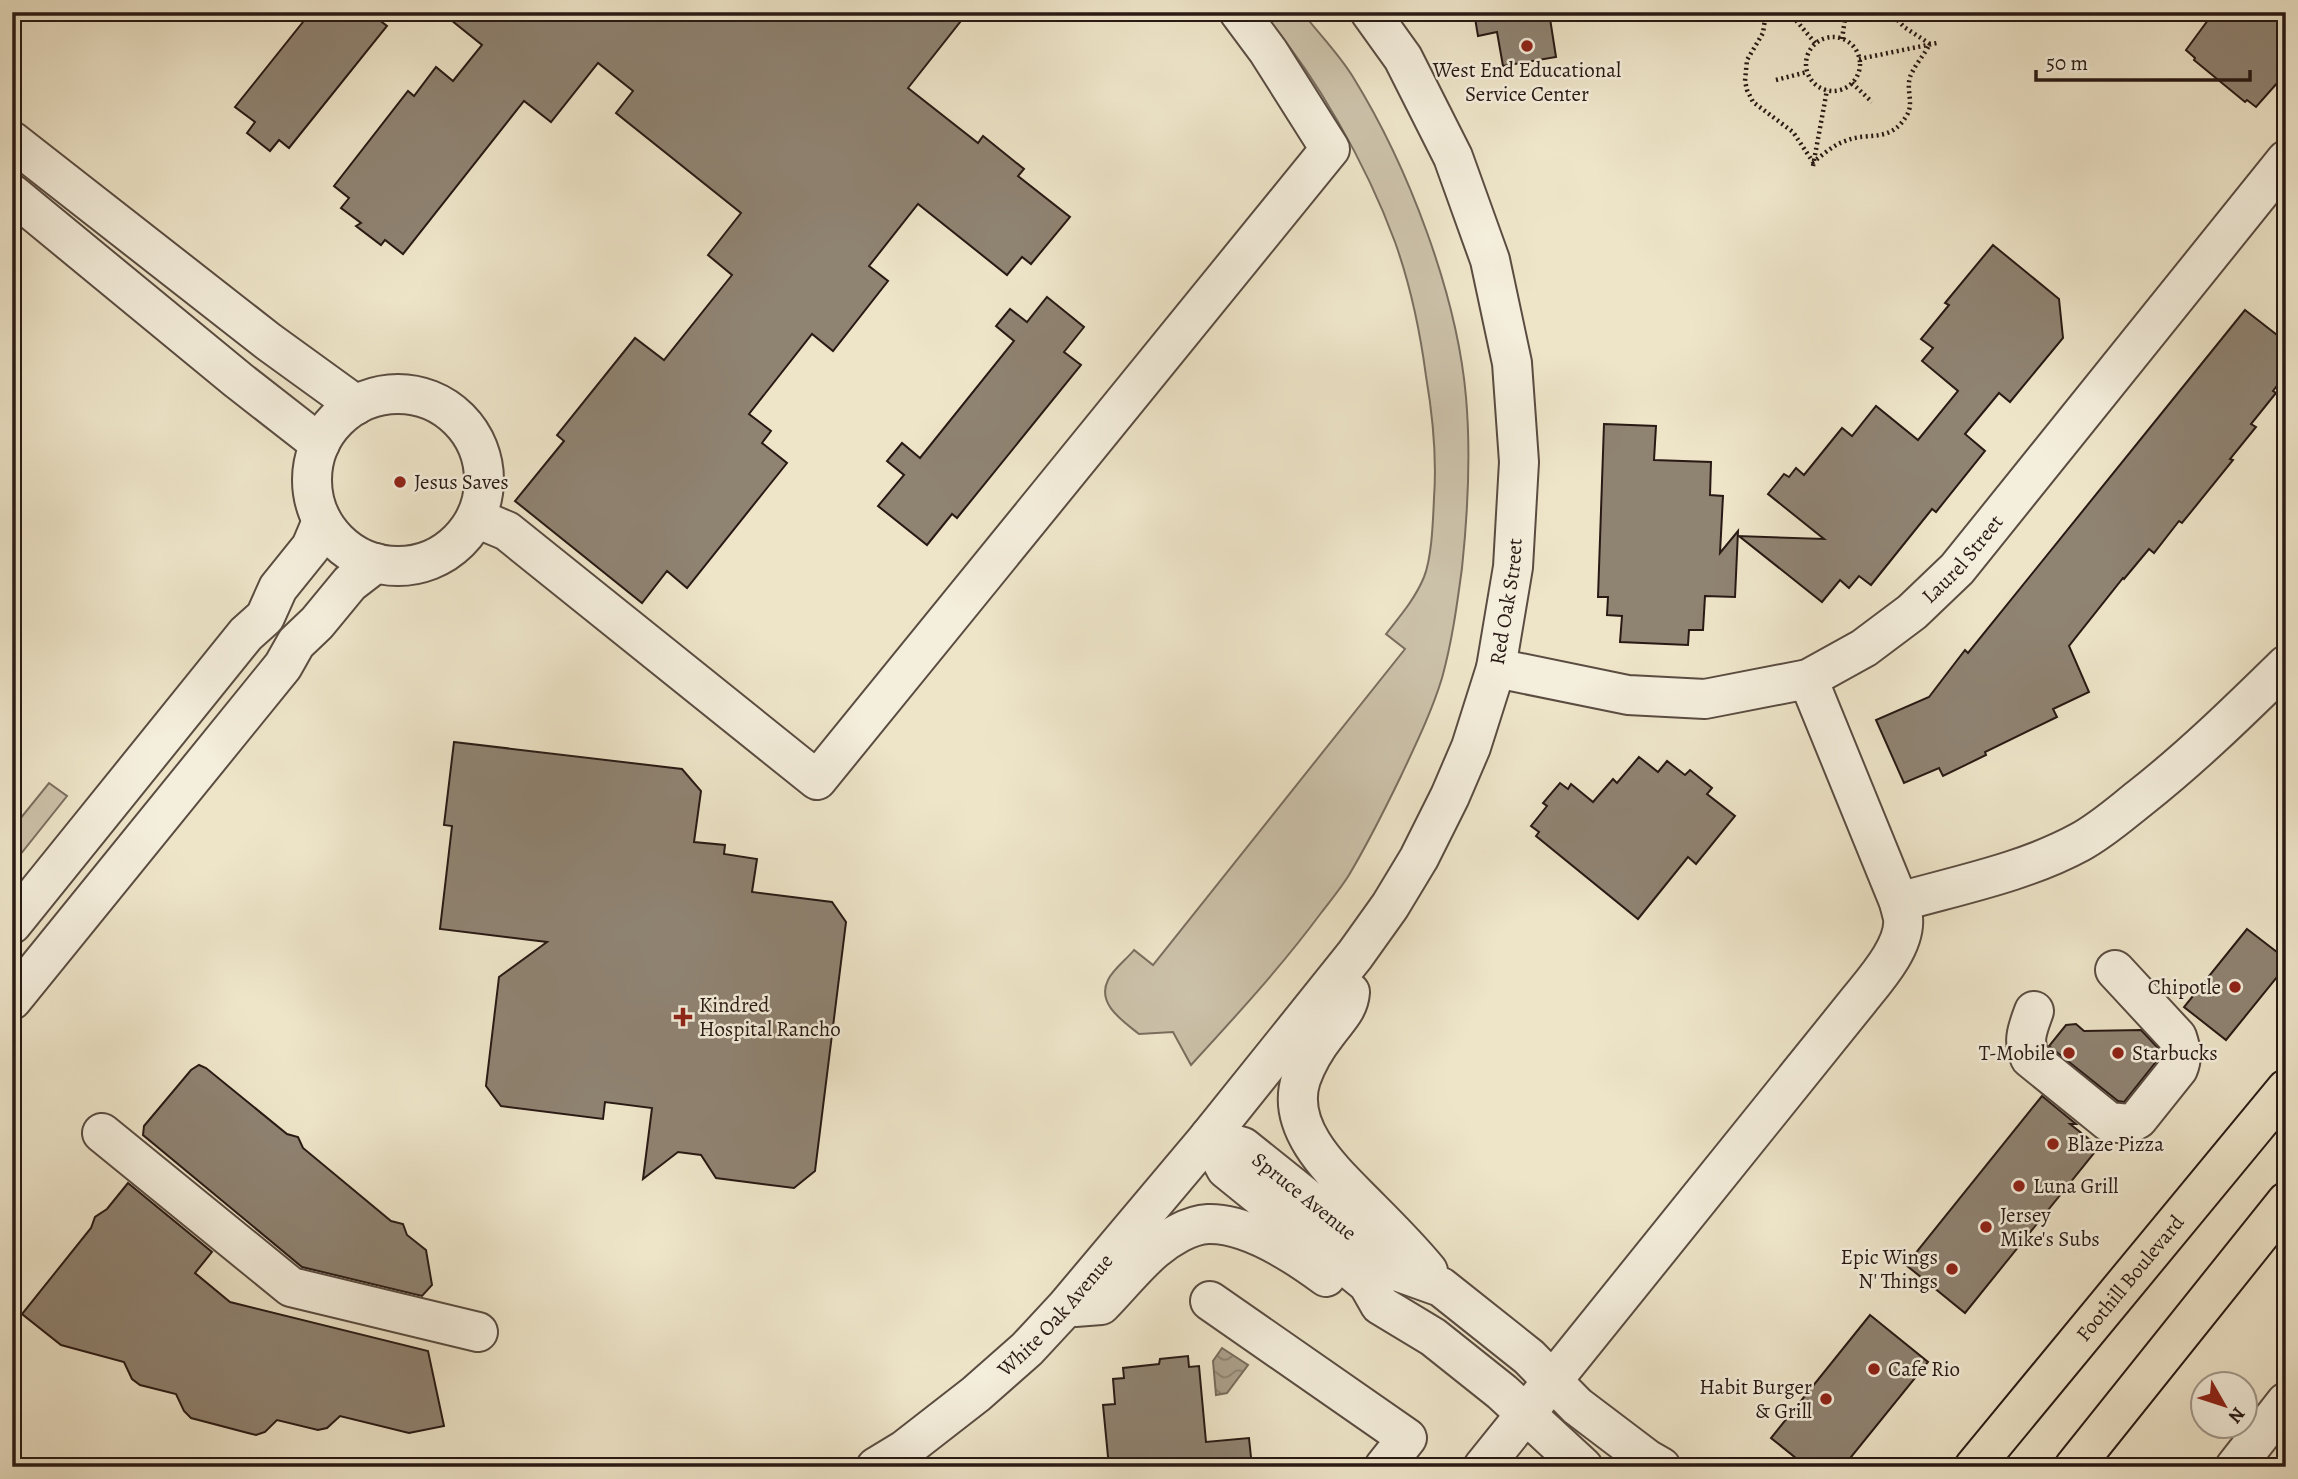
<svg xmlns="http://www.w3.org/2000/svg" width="2298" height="1479" viewBox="0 0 2298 1479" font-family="Alegreya,serif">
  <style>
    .garden { fill: #ccc2aa; stroke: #7a6e5f; stroke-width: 2 }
    .water { fill: url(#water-waves); stroke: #776a5b; stroke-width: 2 }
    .building { fill: #8f8372; stroke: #281914; stroke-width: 2 }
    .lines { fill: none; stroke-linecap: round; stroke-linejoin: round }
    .minor-casing { stroke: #5a4c41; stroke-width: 42 }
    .major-casing { stroke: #281914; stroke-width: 42 }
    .path { stroke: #281914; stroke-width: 4.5; stroke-dasharray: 2 3.5; stroke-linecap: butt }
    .minor { stroke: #f4eedc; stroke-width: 38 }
    .major { stroke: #eee5c9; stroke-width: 38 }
    .poi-dot { fill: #8f2418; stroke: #f4eedc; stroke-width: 2.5 }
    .labels { text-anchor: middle; stroke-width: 5; stroke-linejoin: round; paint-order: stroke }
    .poi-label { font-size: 21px; fill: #281914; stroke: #f4eedc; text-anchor: start }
    .street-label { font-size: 21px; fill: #281914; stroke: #f4eedc }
  </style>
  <defs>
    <pattern id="water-waves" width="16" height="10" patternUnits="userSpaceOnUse" patternTransform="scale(1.75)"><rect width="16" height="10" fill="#aba08b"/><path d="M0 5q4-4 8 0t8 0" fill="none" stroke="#8b8270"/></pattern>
  </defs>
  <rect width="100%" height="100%" fill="#eee5c9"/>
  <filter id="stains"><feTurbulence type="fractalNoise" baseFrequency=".00286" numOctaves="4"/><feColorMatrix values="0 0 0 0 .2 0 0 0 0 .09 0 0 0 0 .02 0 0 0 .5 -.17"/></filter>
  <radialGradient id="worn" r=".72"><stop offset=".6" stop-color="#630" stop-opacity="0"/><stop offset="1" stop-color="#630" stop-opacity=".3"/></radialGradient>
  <g class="garden">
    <path d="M1262 12H1302C1319 34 1339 54 1353 77 1408 166 1457 294 1466 397 1471 454 1468 511 1462 568 1457 605 1452 642 1442 678 1432 711 1416 744 1401 776 1385 809 1368 843 1349 875 1341 888 1331 900 1321 913 1281 967 1236 1016 1191 1065L1173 1032 1139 1034C1123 1021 1096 1004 1108 980 1113 969 1127 959 1134 950L1153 965 1405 649 1386 634C1400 616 1415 599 1424 577 1432 557 1433 520 1434 498 1437 457 1433 417 1426 376 1420 331 1410 284 1395 242 1366 163 1316 76 1262 12Z"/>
    <polygon points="49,783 67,796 12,865 12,825 20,819"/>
  </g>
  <polygon class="water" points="1222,1348 1248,1365 1227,1393 1216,1395 1213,1361"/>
  <g class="building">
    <polygon points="311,12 369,12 387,26 289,148 279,140 270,151 247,133 255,122 235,107"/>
    <polygon points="441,12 968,12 908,88 978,143 983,136 1024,169 1018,176 1070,217 1031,264 1022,257 1007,275 918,204 869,266 888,281 833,351 812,334 749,414 771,431 762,443 787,463 687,588 667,571 642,603 515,501 564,441 557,435 635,338 664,360 732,275 708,255 741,213 616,113 633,91 598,63 551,122 524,101 403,254 385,240 381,245 356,226 361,223 341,208 349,198 334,186 408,91 414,96 436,67 453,81 482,45"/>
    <polygon points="1474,12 1549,12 1556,57 1503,66 1497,32 1478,36"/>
    <polygon points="2214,12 2286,12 2286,73 2256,107 2247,100 2245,102 2194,60 2195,58 2186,50"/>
    <polygon points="1993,245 2059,299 2063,338 2010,402 1999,393 1965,434 1985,451 1936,512 1932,509 1871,585 1859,576 1849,588 1840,580 1822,602 1739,536 1824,539 1768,494 1784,474 1789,477 1796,468 1804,475 1842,428 1852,436 1876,406 1918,440 1958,391 1922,361 1933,348 1921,339 1949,305 1945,303"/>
    <polygon points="1047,297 1084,327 1064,352 1081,365 957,518 952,514 927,545 878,506 904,475 887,461 902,443 920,458 1014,341 996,326 1010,309 1027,322"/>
    <polygon points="2245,310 2286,342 2286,374 2273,391 2276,393 2251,424 2256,427 2230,459 2233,460 2182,523 2179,521 2154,553 2149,549 2124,579 2123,578 2069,646 2089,692 2053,709 2057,717 1985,752 1986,755 1943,776 1939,768 1904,783 1876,720 1929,697 1965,650 1968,653"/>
    <polygon points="1604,424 1656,426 1654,460 1711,462 1710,495 1723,496 1720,553 1738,531 1735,597 1705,596 1703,630 1689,630 1688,645 1620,642 1622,616 1607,615 1608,597 1598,597"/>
    <polygon points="454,742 682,769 701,791 694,842 725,845 724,854 757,859 752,892 832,902 846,922 815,1171 794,1188 716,1178 701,1155 678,1152 643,1179 652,1108 605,1102 603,1119 501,1106 486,1086 499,977 547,942 440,929 452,826 444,825"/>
    <polygon points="1639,757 1658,772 1667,761 1685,775 1690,770 1712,788 1707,794 1735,816 1696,864 1688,857 1638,919 1536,836 1539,832 1531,826 1547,806 1543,803 1560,783 1568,789 1571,784 1593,802 1613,779 1617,783"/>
    <polygon points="2247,929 2286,959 2286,966 2226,1040 2184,1007"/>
    <polygon points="2076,1024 2084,1031 2141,1030 2158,1048 2159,1058 2124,1102 2118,1101 2049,1046 2066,1025"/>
    <polygon points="199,1065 206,1068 287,1134 298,1137 303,1148 391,1221 403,1224 407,1235 426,1250 432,1285 422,1296 302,1267 143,1135 144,1126 191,1070"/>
    <polygon points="2042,1096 2076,1124 2070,1124 2099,1147 1965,1313 1906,1265"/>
    <polygon points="128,1183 212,1252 195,1273 230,1302 428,1351 444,1426 409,1433 340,1416 327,1428 318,1430 277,1420 265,1432 256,1435 248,1433 191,1418 184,1411 176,1394 140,1385 132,1379 124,1362 61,1345 22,1314 91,1228 95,1217 107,1209"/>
    <polygon points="1870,1315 1928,1362 1843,1467 1807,1467 1771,1438"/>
    <polygon points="1188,1356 1189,1367 1199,1366 1206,1442 1249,1438 1252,1467 1109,1467 1103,1405 1115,1404 1113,1379 1124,1378 1123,1368 1159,1364 1160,1359"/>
  </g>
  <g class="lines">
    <g class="minor-casing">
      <g id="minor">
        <polyline points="12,141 269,342 356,405"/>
        <polyline points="12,194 238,380 320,444"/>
        <circle cx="398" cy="480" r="86"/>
        <polyline points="476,518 507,531 817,780 1330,149 1268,51 1239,12"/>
        <path id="s1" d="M1496 668 1628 695 1705 699 1808 679 1864 648 1912 612 1957 569 2286 160"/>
        <path d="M1899 902C1959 885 2025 872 2080 842 2102 830 2121 813 2140 798 2192 757 2239 711 2286 665"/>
        <polyline points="12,924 246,634 265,617 278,588 311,547 322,521"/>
        <path d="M1350 992C1349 1009 1337 1019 1327 1033 1316 1047 1307 1062 1301 1079 1284 1131 1338 1176 1370 1209 1390 1229 1410 1249 1428 1271"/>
        <polyline points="12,1000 283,666 296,643 317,623 350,583 376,563"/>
        <path d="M2034 1011C2028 1028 2022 1040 2030 1058L2109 1122 2129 1124 2138 1119 2178 1069C2183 1057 2181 1049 2177 1037L2115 970"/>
        <polyline points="102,1133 291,1287 478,1332"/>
        <path id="s2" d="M1209 1137 1243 1147 1399 1272 1441 1287 1529 1357 1577 1406 1647 1459 1661 1467"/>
        <polyline points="1209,1137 1226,1169 1368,1284 1380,1305 1433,1337 1502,1392 1583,1467"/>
        <polyline points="1210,1301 1407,1438 1384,1467"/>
        <path d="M1075 1307 1101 1305C1119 1287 1135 1266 1154 1250 1168 1238 1189 1225 1208 1224 1247 1223 1295 1254 1326 1277"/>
        <path id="s3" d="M876 1467 904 1450 976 1394 1027 1349 1066 1307 1209 1137 1355 955 1390 906 1419 858 1450 796 1471 747 1496 668 1513 567 1519 462 1512 363 1490 260 1453 157 1403 58 1370 12"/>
        <path d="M1483 1467 1859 1000C1875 980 1906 946 1903 918 1902 913 1900 907 1899 902L1808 679"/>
        <polyline points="2235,1467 2286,1402"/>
      </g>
    </g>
    <g class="major-casing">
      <g id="major">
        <path id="s4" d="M1974 1467 2286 1089"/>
        <polyline points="2074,1467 2286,1202"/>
      </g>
    </g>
    <g class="path">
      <path d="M1766 12 1763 33 1747 60 1745 81 1747 90 1753 102 1793 132 1813 162C1823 155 1833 145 1845 141 1869 131 1890 144 1907 115 1914 103 1906 90 1910 77 1914 66 1924 55 1930 44L1904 27 1890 12"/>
      <polyline points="1789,12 1816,44"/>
      <circle cx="1833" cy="64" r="27"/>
      <polyline points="1842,39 1846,12"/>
      <polyline points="1859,59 1937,43"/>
      <polyline points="1776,80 1807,72"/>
      <polyline points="1852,83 1872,102"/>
      <polyline points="1813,166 1827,90"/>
    </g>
    <use href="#minor" class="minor"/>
    <use href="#major" class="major"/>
  </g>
  <g class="poi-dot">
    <circle cx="1527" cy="46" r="7"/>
    <circle cx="400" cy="482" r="7"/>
    <circle cx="2235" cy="987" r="7"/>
    <path d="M679.5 1006.5h7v7h7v7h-7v7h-7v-7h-7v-7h7z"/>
    <circle cx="2069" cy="1053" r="7"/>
    <circle cx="2118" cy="1053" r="7"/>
    <circle cx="2053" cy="1144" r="7"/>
    <circle cx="2019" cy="1186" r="7"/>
    <circle cx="1986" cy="1227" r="7"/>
    <circle cx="1952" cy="1269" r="7"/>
    <circle cx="1874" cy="1369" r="7"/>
    <circle cx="1826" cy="1399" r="7"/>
  </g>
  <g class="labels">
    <g class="poi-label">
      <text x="1527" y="77" text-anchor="middle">West End Educational<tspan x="1527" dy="24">Service Center</tspan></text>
      <text x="414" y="489">Jesus Saves</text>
      <text x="2221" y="994" text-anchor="end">Chipotle</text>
      <text x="699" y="1012">Kindred<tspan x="699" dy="24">Hospital Rancho</tspan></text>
      <text x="2055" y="1060" text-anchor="end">T-Mobile</text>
      <text x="2132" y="1060">Starbucks</text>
      <text x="2067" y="1151">Blaze Pizza</text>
      <text x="2033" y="1193">Luna Grill</text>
      <text x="2000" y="1222">Jersey<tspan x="2000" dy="24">Mike's Subs</tspan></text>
      <text x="1938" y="1264" text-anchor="end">Epic Wings<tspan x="1938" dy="24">N' Things</tspan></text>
      <text x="1888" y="1376">Cafe Rio</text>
      <text x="1812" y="1394" text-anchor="end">Habit Burger<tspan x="1812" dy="24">&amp; Grill</tspan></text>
    </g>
    <g class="street-label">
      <text dy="7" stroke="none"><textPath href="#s1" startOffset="514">Laurel Street</textPath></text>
      <text dy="7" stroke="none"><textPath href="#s3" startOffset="1094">Red Oak Street</textPath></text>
      <text dy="7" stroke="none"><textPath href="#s2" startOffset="114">Spruce Avenue</textPath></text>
      <text dy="7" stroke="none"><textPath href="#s4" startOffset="245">Foothill Boulevard</textPath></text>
      <text dy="7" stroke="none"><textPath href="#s3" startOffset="236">White Oak Avenue</textPath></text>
    </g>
  </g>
  <rect width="2298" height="1479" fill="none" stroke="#eee5c9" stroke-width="42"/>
  <rect x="14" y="14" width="2270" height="1451" fill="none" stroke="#281914" stroke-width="3.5"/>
  <rect x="21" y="21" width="2256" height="1437" fill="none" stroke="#281914" stroke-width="2"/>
  <g transform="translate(2224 1405) rotate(129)"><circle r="33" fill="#f4eedc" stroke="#a2998c" stroke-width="2"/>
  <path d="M0-5L12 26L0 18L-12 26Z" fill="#8f2418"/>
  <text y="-10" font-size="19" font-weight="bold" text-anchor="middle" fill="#281914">N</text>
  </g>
  <path d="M2036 70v10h214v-10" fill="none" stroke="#281914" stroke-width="3.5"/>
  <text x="2046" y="70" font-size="21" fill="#281914" stroke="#f4eedc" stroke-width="5" paint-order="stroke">50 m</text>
  <rect width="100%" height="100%" filter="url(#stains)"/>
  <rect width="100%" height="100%" fill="url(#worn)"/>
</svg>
